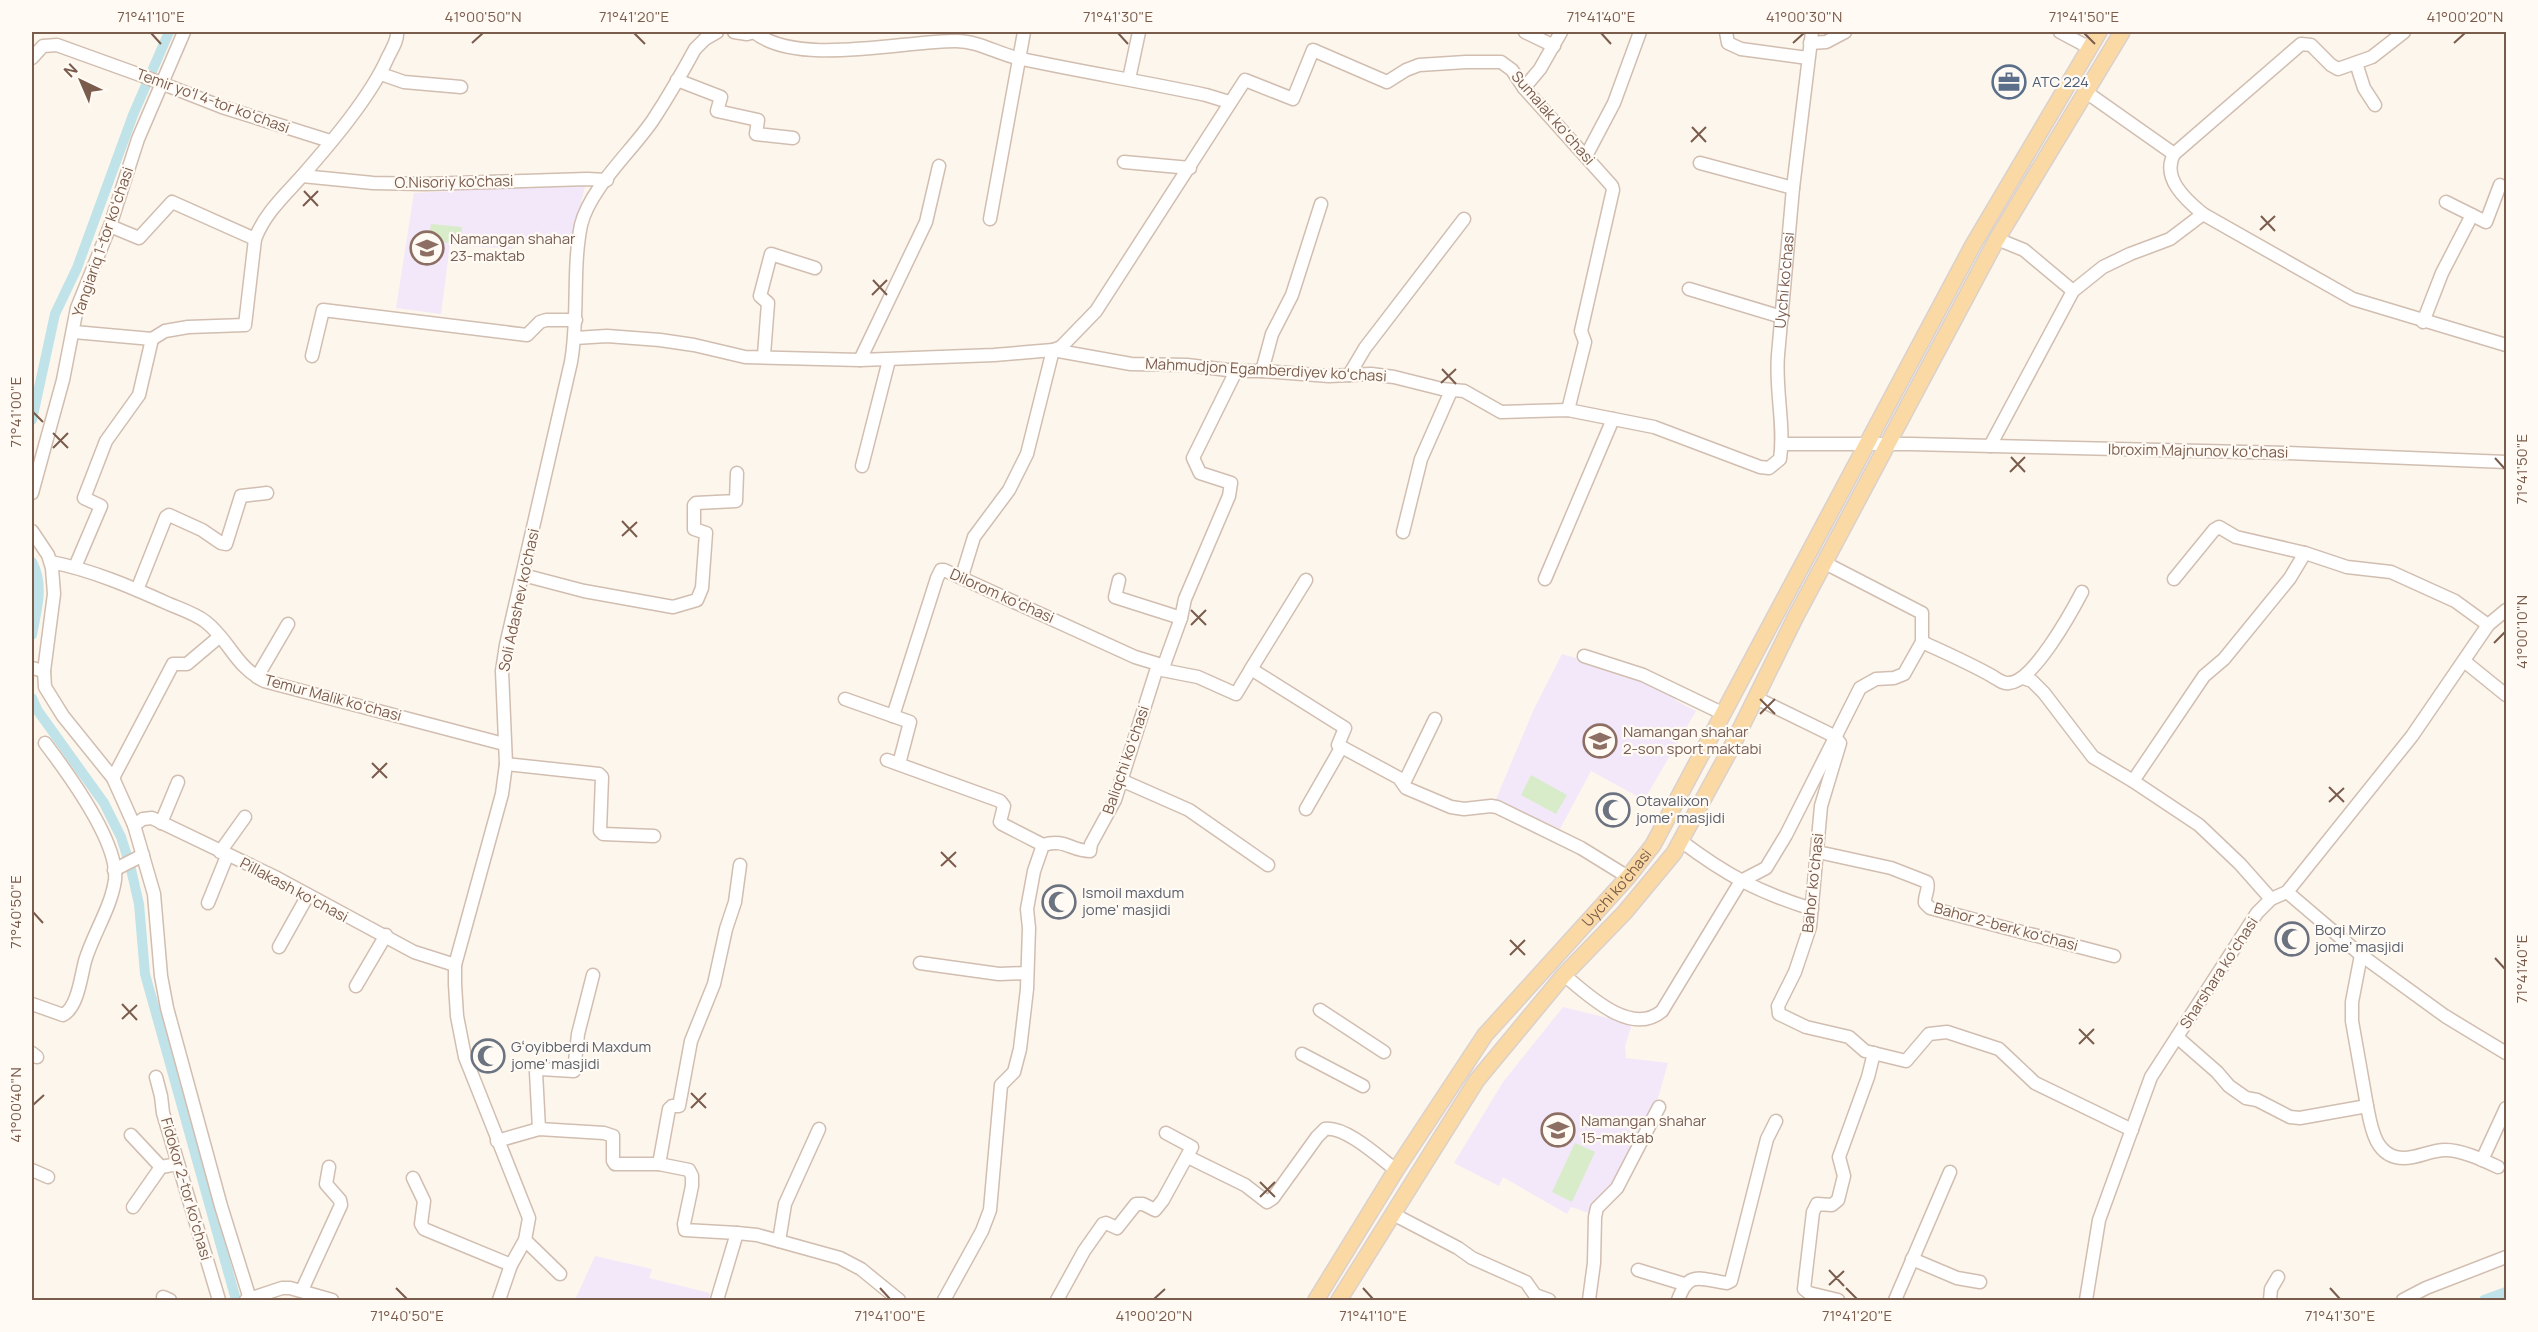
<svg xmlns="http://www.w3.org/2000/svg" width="2538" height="1332" viewBox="0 0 2538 1332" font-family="Manrope,sans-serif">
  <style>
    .education { fill: #f3e8fa }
    .green { fill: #d8ecc9 }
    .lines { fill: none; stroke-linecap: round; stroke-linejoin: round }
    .canal { stroke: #bfe3e8; stroke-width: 10 }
    .minor-casing { stroke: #d1beb0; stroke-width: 15 }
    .major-casing { stroke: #dad1cd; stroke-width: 18 }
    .minor { stroke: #fff; stroke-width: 12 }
    .major { stroke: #fbd9a5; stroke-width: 15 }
    .ticks { fill: none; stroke: #7a5c4d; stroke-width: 2 }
    .labels { text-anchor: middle; stroke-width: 4.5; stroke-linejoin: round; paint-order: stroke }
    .service-label { font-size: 15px; fill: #4e5e75; stroke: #fffaf3; text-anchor: start }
    .street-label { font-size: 15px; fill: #7a5c4d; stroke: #fffaf3 }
    .education-label { font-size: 15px; fill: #785e54; stroke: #fffaf3; text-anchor: start }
    .worship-label { font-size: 15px; fill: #5b616d; stroke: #fffaf3; text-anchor: start }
    .neatline { fill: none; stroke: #7a5c4d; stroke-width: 2 }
    .ticks-label { font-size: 15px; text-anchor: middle; fill: #7a5c4d }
  </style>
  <rect width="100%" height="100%" fill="#fdf6ec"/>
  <g class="education">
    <polygon points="586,183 570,245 514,241 512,249 450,245 441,314 396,308 414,193"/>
    <polygon points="1562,654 1626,673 1677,695 1675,700 1696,711 1644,800 1591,771 1560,829 1496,799 1534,709"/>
    <polygon points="1563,1007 1632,1024 1625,1046 1626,1058 1668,1063 1658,1098 1616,1183 1591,1214 1571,1207 1567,1214 1503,1177 1499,1186 1454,1163 1503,1082"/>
    <polygon points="595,1256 652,1269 649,1278 710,1293 708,1300 575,1300"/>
  </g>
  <g class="green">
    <polygon points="431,224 462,227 460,244 429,241"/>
    <polygon points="1531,775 1567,795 1556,814 1521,795"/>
    <polygon points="1575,1143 1595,1152 1572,1202 1552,1192"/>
  </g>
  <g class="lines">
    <g class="canal">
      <polyline points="32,420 55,314 77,268 133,115 169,32"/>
      <path d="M32 562C45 586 36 611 32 635"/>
      <polyline points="32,698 38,711 104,803 121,837 130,865 139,904 145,974 236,1300"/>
      <polyline points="2484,1300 2506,1292"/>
    </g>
    <g class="minor-casing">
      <g id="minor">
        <polyline points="734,32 747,34 755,32"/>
        <path d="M754 32C797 67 902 41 956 41 980 41 999 55 1022 59 1083 72 1145 82 1206 95L1229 102"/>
        <polyline points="1525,32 1554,46"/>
        <polyline points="1726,32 1728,43 1741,49 1808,58"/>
        <polyline points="2060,32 2090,48"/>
        <path d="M2404 32 2372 57 2338 69 2331 65 2311 45 2301 44 2174 154C2161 178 2186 200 2203 214L2353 299 2506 345"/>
        <polyline points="1810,43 1826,42 1845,32"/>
        <polyline points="32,58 43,46 57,45 143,76 222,107 330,141"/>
        <polyline points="2356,63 2364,88 2375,105"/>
        <polyline points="381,74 404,82 461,87"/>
        <polyline points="1129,79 1139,32"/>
        <polyline points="677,80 721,97 717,111 758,120 756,134 793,138"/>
        <polyline points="1524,88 1540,69 1561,32"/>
        <polyline points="2086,92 2174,154"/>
        <polyline points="1586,156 1614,103 1640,32"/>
        <polyline points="1124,162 1190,168"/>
        <polyline points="1700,163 1793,188"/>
        <polyline points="302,176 373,183 425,184 587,179 607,180"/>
        <polyline points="2446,202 2486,222 2500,185"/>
        <polyline points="990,219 1024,32"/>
        <polyline points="110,226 139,238 172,202 255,239"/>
        <polyline points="1997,239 2024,250 2073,291"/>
        <polyline points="1689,289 1782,317"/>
        <polyline points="2423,322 2442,273 2472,215"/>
        <path d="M74 332 152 339 165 331 188 327 245 325 255 239C265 213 284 196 302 176 331 143 371 96 388 57 392 49 398 40 397 32"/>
        <path id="s1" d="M575 338 607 336 660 340 694 345 745 357 860 360 994 355 1053 350 1131 364 1187 365 1236 371H1262L1329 376 1371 374 1394 377 1442 389 1464 391 1501 412 1568 410 1654 427 1760 467 1769 468 1780 459C1785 425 1775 390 1778 355L1793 188 1812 32"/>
        <polyline points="764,355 768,303 760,296 771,254 815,268"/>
        <polyline points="312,356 323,310 527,335 540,322 546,320 576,320"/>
        <polyline points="860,360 926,222 939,166"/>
        <polyline points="1262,371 1272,334 1292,295 1321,204"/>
        <polyline points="1349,375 1365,348 1464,219"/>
        <polyline points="1782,444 1911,444 2288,453 2506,462"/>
        <polyline points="1990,446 2073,291 2103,267 2130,254 2170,239 2203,214"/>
        <polyline points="862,466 889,360"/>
        <polyline points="32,493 63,380 77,308 110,226 138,139 184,32"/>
        <polyline points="32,531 48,555 52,568 54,594 44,671 45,687 63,716 113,778 134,825 154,894 161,976 167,1008 221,1206 250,1299"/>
        <polyline points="1403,532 1421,459 1451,391"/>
        <path d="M51 562C92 570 131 587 169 604 181 609 196 614 206 622 230 641 234 665 264 681L504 744"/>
        <polyline points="75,567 101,506 84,498 106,441 139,395 152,339"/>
        <polyline points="523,575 584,591 673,607 697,600 702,588 706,533 694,529 694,505 696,503 736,501 737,473"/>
        <polyline points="962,576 974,537 1009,490 1027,454 1053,350 1061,347 1096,311 1245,80 1293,99 1313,50 1387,82 1406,70 1419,65 1466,62 1501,62 1512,70 1524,88 1612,186 1613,190 1581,331 1585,342 1568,410"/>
        <polyline points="1545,579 1613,419"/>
        <polyline points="2174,579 2214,530 2219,527 2236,537 2305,553"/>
        <polyline points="1119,580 1115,597 1181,618"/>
        <polyline points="137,590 166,517 169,515 202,530 221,543 226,544 241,496 267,493"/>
        <path d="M1922 642C1946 653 1969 663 1992 676 1997 679 2003 684 2009 683 2033 682 2071 613 2082 592"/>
        <polyline points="1584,656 1643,675 1724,714"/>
        <polyline points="2464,661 2506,695"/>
        <polyline points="32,668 44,671"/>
        <polyline points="1251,669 1306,580"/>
        <polyline points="257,677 288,624"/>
        <polyline points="2023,678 2032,681 2044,693 2093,757 2133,781 2199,825 2240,864 2271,899"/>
        <polyline points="1756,698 1828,733 1835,737 1840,743 1821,806 1810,927 1795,972 1778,1006 1779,1014 1806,1027 1849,1037 1865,1051 1906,1061 1929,1034 1947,1032 1999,1049 2035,1083 2132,1130"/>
        <polyline points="845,699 910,722 899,764"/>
        <polyline points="893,716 937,578 941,570 944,570 1135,657 1158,664 1162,670 1198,677 1236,694 1251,669 1345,728 1338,745 1399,778 1406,788 1451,807 1464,809 1491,806 1497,807 1581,848 1628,877"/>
        <polyline points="887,760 1000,801 1004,806 1000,822 1002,824 1043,845"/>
        <polyline points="506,764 599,774 602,777 600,831 603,834 654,836"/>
        <polyline points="113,778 173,664 187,664 219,637"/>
        <polyline points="1121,780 1189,810 1268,865"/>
        <polyline points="2133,781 2204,676 2224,659 2290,578 2305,553 2347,567 2391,572 2455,601 2488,625"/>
        <polyline points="1404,783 1435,719"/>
        <polyline points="1306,809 1341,748"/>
        <polyline points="161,823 178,782"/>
        <polyline points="134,825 143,819 152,818 277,878 414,952 455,965"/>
        <path d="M1681 841C1726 875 1758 892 1812 909"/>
        <polyline points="220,852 245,817"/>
        <path d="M1818 852 1891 868 1927 882C1930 888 1924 896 1925 903L1930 908 2114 956"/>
        <polyline points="114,870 143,855"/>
        <polyline points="2287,892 2361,955 2445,1016 2506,1053"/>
        <polyline points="208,903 227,856"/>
        <polyline points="279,947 308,895"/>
        <polyline points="2361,955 2352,1002 2352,1021 2367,1106"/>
        <polyline points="920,963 999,974 1027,973"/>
        <path d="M1564 975C1588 995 1631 1037 1662 1011L1741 881 1766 868 1786 835 1860 688 1876 679 1894 678 1904 674 1922 642V613L1825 563"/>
        <polyline points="356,986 386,935"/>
        <path d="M32 1004 63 1015C78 1007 81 976 85 961 93 934 111 908 115 880 119 843 67 772 45 743"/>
        <polyline points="1320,1010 1384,1052"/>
        <path d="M2177 1037 2217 1072 2229 1086 2246 1098 2257 1100 2290 1117 2300 1118 2367 1106C2371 1127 2375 1158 2404 1158 2418 1158 2431 1150 2445 1150 2462 1150 2483 1160 2498 1167"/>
        <polyline points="32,1053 37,1057"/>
        <polyline points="1302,1054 1363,1086"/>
        <polyline points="156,1077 161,1096 163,1113 219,1300"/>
        <polyline points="539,1129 536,1072 540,1069 574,1071 578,1034 593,975"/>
        <polyline points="131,1135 161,1167"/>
        <polyline points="497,1141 539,1129 604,1133 613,1136 613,1161 615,1164 659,1164 689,1170 692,1176 692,1186 684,1224 685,1230 737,1233 717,1300"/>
        <path d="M1188 1157 1245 1185 1267 1202 1273 1198 1317 1137 1325 1129C1346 1126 1380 1158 1396 1170"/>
        <polyline points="2482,1160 2506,1108"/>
        <polyline points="659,1164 669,1109 672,1106 679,1106 691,1041 714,984 726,929 735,902 740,865"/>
        <polyline points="32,1170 48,1177"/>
        <polyline points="413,1178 424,1201 421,1224 424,1229 511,1265"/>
        <polyline points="133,1207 161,1167 178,1164"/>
        <polyline points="1393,1214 1458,1248 1472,1258 1526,1282 1535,1295 1549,1300"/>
        <polyline points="737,1233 757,1235 840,1258 861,1269 899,1300"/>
        <polyline points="525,1240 560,1274"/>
        <polyline points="779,1241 785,1204 819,1129"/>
        <polyline points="1912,1259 1957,1278 1980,1282"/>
        <polyline points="1638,1270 1684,1284"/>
        <polyline points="302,1290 341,1205 340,1200 326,1184 329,1167"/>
        <polyline points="163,1297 170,1300"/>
        <polyline points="246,1300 282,1288 290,1288 332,1300"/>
        <path d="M499 1300 511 1265 525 1240 529 1218 465 1057 457 1016 455 984V965L502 794 506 764 502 671 506 645 571 362C579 317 572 269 581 225 590 188 632 151 653 120 668 97 682 73 695 49L705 39 717 32"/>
        <path d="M944 1300 982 1231 990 1210 1001 1085 1014 1072 1020 1049 1027 989 1029 928 1027 909 1034 871 1043 845C1065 838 1071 851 1090 851L1091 844 1115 800 1156 671 1164 665 1181 618 1185 599 1229 496 1231 483 1200 473 1193 458 1236 371"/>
        <polyline points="1057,1300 1084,1251 1103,1224 1106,1223 1117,1228 1136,1204 1143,1204 1155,1210 1163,1200 1192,1147 1166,1133"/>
        <polyline points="1589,1300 1594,1263 1595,1217 1597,1208 1617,1188 1659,1107"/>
        <path d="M1678 1300C1689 1270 1699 1279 1727 1283L1731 1281 1767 1139 1776 1121"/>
        <polyline points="1838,1300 1809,1293 1804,1289 1813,1212 1817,1204 1832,1205 1838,1200 1844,1176 1839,1157 1868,1077 1874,1053"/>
        <polyline points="1895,1300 1950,1172"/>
        <polyline points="2086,1300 2099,1220 2151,1077 2257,913 2271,899 2287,892 2412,736 2488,625 2506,610"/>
        <polyline points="2270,1300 2271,1289 2278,1277"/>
        <polyline points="2403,1300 2426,1288 2506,1257"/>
      </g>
    </g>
    <g class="major-casing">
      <g id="major">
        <path id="s2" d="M1316 1300 1396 1170 1485 1035 1628 877 1653 845 1973 245 2099 32"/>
        <polyline points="1339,1300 1477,1080 1564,975 1625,912 1674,853 1730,750 1795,618 1997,239 2122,32"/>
      </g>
    </g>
    <use href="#minor" class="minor"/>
    <use href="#major" class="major"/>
  </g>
  <path class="ticks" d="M151 33 161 44M634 33 645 44M1118 33 1128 44M1601 33 1611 44M2084 33 2095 44M472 43 483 33M1793 43 1804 33M2454 43 2465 33M1692 127 1706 142M1691 142 1706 127M304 191 318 206M303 206 318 191M2261 216 2275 231M2260 230 2275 216M873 280 887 295M872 295 887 280M1442 369 1456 384M1441 383 1456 369M33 412 43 422M53 433 68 448M53 448 68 433M2011 457 2025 472M2495 458 2505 469M2010 472 2025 457M622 521 637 537M622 536 637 522M1191 610 1206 625M1191 625 1206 610M2494 643 2505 632M1760 699 1775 714M1760 714 1775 699M372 763 387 778M372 778 387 763M2329 787 2344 802M2329 802 2344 788M941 852 956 867M941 866 956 852M33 912 43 923M1510 940 1525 955M1510 955 1525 940M2495 958 2505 969M122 1004 137 1020M122 1019 137 1005M2079 1029 2094 1044M2079 1044 2094 1029M691 1093 706 1108M33 1105 44 1095M691 1108 706 1093M1260 1182 1275 1197M1260 1197 1275 1182M1829 1270 1844 1286M1829 1285 1844 1271M396 1288 407 1299M880 1288 890 1299M1363 1288 1373 1299M1846 1288 1857 1299M2330 1288 2340 1299M1154 1299 1165 1289"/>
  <defs>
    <g id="office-ring" transform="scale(1.725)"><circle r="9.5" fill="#fffaf3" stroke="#5c6f8a" stroke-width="1.5"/><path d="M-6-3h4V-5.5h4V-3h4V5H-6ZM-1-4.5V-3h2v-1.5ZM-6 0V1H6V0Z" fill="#5c6f8a"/></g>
    <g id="school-ring" transform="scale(1.725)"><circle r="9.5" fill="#fffaf3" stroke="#8d6e63" stroke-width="1.5"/><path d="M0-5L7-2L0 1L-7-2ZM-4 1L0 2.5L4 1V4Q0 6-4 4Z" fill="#8d6e63"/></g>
    <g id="mosque-ring" transform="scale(1.725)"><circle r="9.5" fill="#fffaf3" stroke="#6b7280" stroke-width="1.5"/><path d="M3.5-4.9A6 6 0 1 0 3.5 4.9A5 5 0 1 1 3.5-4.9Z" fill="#6b7280"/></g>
  </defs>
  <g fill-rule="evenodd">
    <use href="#office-ring" x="2009" y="82"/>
    <use href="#school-ring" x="427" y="248"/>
    <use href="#school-ring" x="1600" y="741"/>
    <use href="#mosque-ring" x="1613" y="810"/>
    <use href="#mosque-ring" x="1059" y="902"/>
    <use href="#mosque-ring" x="2292" y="939"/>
    <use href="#mosque-ring" x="488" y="1056"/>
    <use href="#school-ring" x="1558" y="1130"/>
  </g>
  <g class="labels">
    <g class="service-label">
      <text x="2032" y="87">ATC 224</text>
    </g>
    <g class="street-label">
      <text transform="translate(213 101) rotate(20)" y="5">Temir yoʻl 4-tor koʻchasi</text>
      <text transform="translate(1553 118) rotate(49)" y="5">Sumalak koʻchasi</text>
      <text transform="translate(454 182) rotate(-1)" y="5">O.Nisoriy ko'chasi</text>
      <text transform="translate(103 242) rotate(-71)" y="5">Yangiariq 1-tor koʻchasi</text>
      <text dy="5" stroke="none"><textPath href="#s1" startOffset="1408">Uychi ko'chasi</textPath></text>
      <text transform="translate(1266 370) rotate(3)" y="5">Mahmudjon Egamberdiyev koʻchasi</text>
      <text transform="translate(2198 451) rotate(1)" y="5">Ibroxim Majnunov koʻchasi</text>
      <text transform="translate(1002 596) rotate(24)" y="5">Dilorom koʻchasi</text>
      <text transform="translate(519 600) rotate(-78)" y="5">Soli Adashev ko'chasi</text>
      <text transform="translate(333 698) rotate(15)" y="5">Temur Malik koʻchasi</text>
      <text transform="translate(1126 760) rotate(-71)" y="5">Baliqchi koʻchasi</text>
      <text transform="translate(1813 883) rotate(-84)" y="5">Bahor koʻchasi</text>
      <text dy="5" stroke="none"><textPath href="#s2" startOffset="512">Uychi ko'chasi</textPath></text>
      <text transform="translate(294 890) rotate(28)" y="5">Pillakash koʻchasi</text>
      <text transform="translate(2006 927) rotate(15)" y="5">Bahor 2-berk koʻchasi</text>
      <text transform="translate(2219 973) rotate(-57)" y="5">Sharshara koʻchasi</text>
      <text transform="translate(186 1189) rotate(74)" y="5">Fidokor 2-tor koʻchasi</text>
    </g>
    <g class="education-label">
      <text x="450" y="244">Namangan shahar<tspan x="450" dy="17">23-maktab</tspan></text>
      <text x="1623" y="737">Namangan shahar<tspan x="1623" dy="17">2-son sport maktabi</tspan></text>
      <text x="1581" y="1126">Namangan shahar<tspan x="1581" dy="17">15-maktab</tspan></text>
    </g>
    <g class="worship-label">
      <text x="1636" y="806">Otavalixon<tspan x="1636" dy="17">jome’ masjidi</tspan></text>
      <text x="1082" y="898">Ismoil maxdum<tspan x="1082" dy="17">jome' masjidi</tspan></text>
      <text x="2315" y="935">Boqi Mirzo<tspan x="2315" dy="17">jome’ masjidi</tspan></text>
      <text x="511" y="1052">Gʻoyibberdi Maxdum<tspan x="511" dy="17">jome' masjidi</tspan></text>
    </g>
  </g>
  <rect width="2538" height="1332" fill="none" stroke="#fffaf3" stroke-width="66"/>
  <g transform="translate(81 81) rotate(316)" stroke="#fffaf3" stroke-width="4.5" paint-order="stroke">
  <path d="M0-4.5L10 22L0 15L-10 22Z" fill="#7a5c4d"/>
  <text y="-9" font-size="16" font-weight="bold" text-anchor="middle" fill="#7a5c4d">N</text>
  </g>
  <rect x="33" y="33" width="2472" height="1266" class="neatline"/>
  <g class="ticks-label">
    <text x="151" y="22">71°41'10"E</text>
    <text x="483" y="22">41°00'50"N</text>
    <text x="634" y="22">71°41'20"E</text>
    <text x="1118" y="22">71°41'30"E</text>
    <text x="1601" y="22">71°41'40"E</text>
    <text x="1804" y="22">41°00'30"N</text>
    <text x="2084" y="22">71°41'50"E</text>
    <text x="2465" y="22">41°00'20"N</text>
    <text transform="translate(16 412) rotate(-90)" y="5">71°41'00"E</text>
    <text transform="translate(2522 469) rotate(-90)" y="5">71°41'50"E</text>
    <text transform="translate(2522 632) rotate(-90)" y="5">41°00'10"N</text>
    <text transform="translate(16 912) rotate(-90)" y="5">71°40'50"E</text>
    <text transform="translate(2522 969) rotate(-90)" y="5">71°41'40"E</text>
    <text transform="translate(16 1105) rotate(-90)" y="5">41°00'40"N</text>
    <text x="407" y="1321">71°40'50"E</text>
    <text x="890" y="1321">71°41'00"E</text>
    <text x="1154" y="1321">41°00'20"N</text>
    <text x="1373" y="1321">71°41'10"E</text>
    <text x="1857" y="1321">71°41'20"E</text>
    <text x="2340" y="1321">71°41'30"E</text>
  </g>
</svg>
